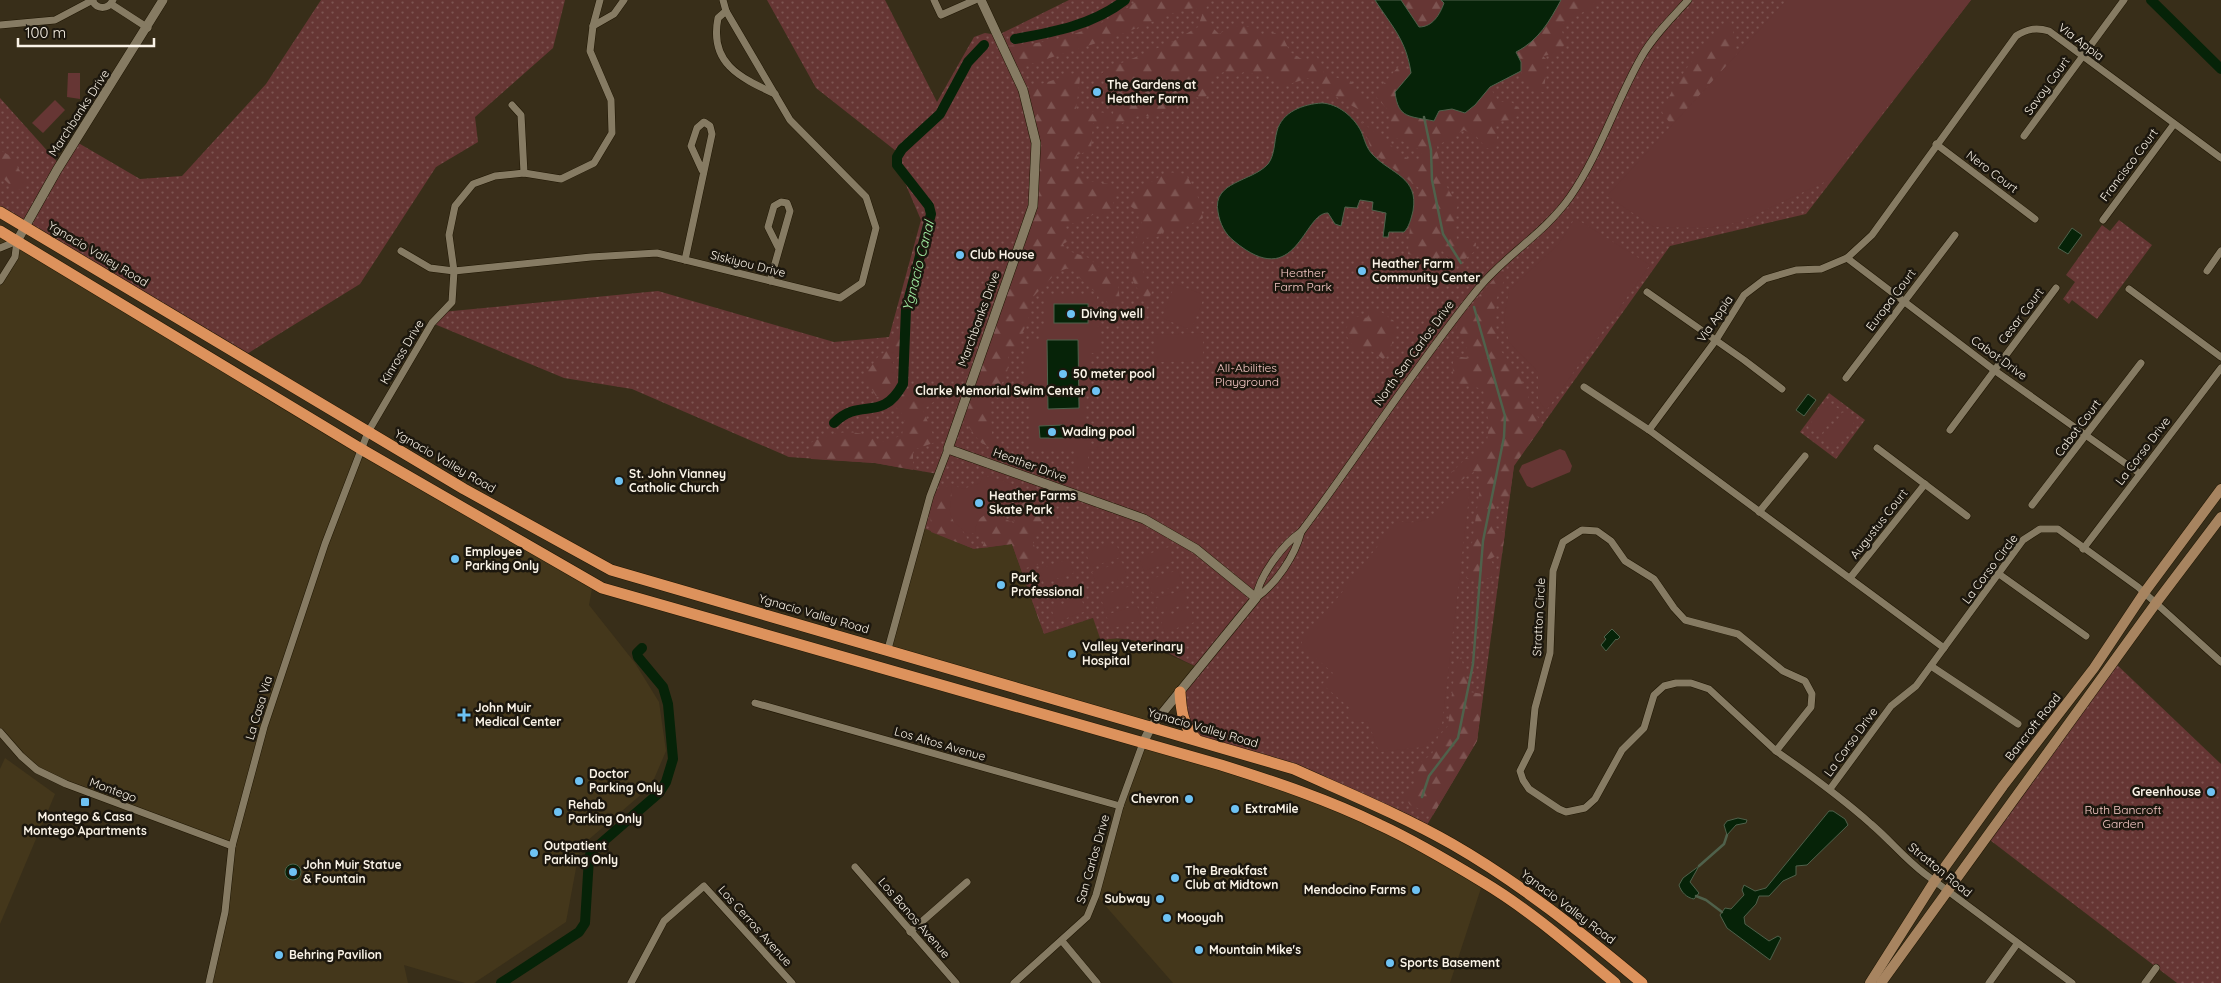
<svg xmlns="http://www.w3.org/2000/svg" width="2221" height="983" viewBox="0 0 2221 983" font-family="Quicksand,sans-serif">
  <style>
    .built { fill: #44371b }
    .green { fill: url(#green-dots) }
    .forest { fill: url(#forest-firs) }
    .pitch { fill: #663634 }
    .water { fill: #062308; stroke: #4f614b }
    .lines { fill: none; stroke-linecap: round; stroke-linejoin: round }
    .stream { stroke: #4f614b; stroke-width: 2.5 }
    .canal { stroke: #062308; stroke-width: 10 }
    .minor-casing { stroke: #1f1603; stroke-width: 8 }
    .tertiary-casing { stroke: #1f1603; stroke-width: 10 }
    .secondary-casing { stroke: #1f1603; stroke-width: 11 }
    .trunk-casing { stroke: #1f1603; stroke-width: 12 }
    .minor { stroke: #867b63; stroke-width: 7 }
    .tertiary { stroke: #867b63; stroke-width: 9 }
    .secondary { stroke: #a78460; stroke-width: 10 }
    .trunk { stroke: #dd925c; stroke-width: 11 }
    .poi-dot { fill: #6ec2f3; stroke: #1c170e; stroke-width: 2 }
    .labels { text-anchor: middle; stroke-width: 5; stroke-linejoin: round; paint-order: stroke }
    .street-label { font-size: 12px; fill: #faf3e7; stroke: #1c170e }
    .poi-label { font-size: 12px; font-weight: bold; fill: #faf3e7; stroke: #1c170e; text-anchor: start }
    .park-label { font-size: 12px; fill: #f7cac7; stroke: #1c170e }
    .water-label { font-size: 14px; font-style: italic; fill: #a2f0a4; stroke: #1c170e }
  </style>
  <defs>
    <pattern id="green-dots" width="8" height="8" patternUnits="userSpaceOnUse" patternTransform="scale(1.25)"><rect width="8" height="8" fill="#663634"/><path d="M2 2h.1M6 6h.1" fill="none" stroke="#7d5451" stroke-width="1.8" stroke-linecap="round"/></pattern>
    <pattern id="forest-firs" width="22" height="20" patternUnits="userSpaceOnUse" patternTransform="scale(1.25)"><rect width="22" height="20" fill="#663634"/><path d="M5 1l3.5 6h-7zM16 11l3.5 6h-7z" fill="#7d5451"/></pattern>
  </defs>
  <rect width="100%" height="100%" fill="#382e19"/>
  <g class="built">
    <polygon points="0,231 593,583 589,605 635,663 659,702 666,751 651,786 580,847 566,922 474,983 465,983 404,965 408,983 209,983 224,916 232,846 37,770 0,732 0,281 15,257 17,241 0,248"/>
    <polygon points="921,527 974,549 1012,544 1044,634 1093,618 1103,637 1139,642 1199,668 1151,727 888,649"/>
    <polygon points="1143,743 1328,803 1483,882 1450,983 1173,983 1096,895"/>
    <polygon points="5,758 55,794 0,924 0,769"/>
  </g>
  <g class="green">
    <polygon points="321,0 565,0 553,48 475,117 478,142 436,167 360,284 242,357 0,212 0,98 60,165 75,141 140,179 182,176 266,84"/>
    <path d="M767 0H885L937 102 974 37 985 33 998 35 1069 0H1971L1806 214 1670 246 1514 465 1477 741 1424 830 1346 793 1197 741 1180 692 1199 668C1170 655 1133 631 1101 641L1093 618 1044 634 1012 544 974 549 921 527 938 474 875 463 789 457 632 389 564 378 432 323 442 312 658 291 834 342 889 337 921 220 893 155 896 151 816 88Z"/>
    <polygon points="2119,220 2152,245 2097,319 2072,300 2069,304 2063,299 2075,282 2066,275 2102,225 2110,231"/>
    <polygon points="1829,393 1865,420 1836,459 1800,432"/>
    <polygon points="2114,662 2221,764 2221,983 2177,983 1986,837"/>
  </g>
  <g class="forest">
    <path d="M1138 0H1212L1206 8 1213 28 1219 34C1235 23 1250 22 1263 37L1280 31 1290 52 1305 61 1317 57 1325 75 1351 81 1355 90 1371 106 1367 113C1352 107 1321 89 1312 77L1283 86 1270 74 1256 75 1245 71 1233 79 1224 72 1214 76 1209 84 1210 93 1203 99 1193 96 1153 117 1139 115C1124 126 1111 125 1093 123L1091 150 1077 155 1075 169 1082 180 1115 185V199L1109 214H1095L1062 228 1076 237 1063 244 1066 250 1089 258 1118 284 1120 301 1111 306 1076 275 1071 267 1057 272 1032 298 1028 322 1021 335 1020 350 1008 351C1010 374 1005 381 990 398L992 434 1008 457 980 442 958 413 1033 206 1036 143 1023 90 1081 71 1076 109 1113 114 1119 76 1101 74 1107 69 1170 43 1198 27 1202 15 1196 8 1181 10 1112 38 1015 69 1003 46C1052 45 1099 30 1138 0Z"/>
    <path d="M1401 0H1441L1444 2C1440 14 1433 27 1419 27Z"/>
    <path d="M1561 0H1596L1591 8C1579 13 1572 21 1560 25L1566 43 1558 53 1543 56 1547 60 1544 92C1533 91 1523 83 1521 71 1520 68 1522 66 1521 63 1521 59 1517 56 1516 52 1537 41 1550 20 1561 0Z"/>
    <path d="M1731 20 1737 54 1672 126 1662 112C1677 76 1702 45 1731 20Z"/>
    <path d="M1398 67 1411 73 1399 86 1401 112 1433 121 1439 110 1452 109 1459 112 1490 87 1499 102H1511L1521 110 1514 120 1494 121 1497 135 1496 149 1486 148 1476 136 1464 130 1437 146C1439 169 1444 186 1458 205L1454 216 1457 240 1467 238 1476 243 1475 251 1455 267 1441 249V257L1431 260H1420V257L1408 254 1412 199 1419 188 1372 152 1362 122 1409 160H1426L1418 149 1390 135 1391 113 1376 97 1379 89Z"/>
    <polygon points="0,150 12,157 28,185 16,191 0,175"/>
    <path d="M1167 172 1186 174 1198 197 1203 218 1181 229 1166 230 1157 237 1144 238C1138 262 1140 269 1153 289L1148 301C1144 296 1138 291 1135 285 1126 267 1132 243 1142 227L1140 213 1130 206 1132 194Z"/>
    <path d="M1503 269 1506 277 1498 294 1494 311 1497 342 1501 351 1518 372 1534 411 1543 425 1514 466 1509 502 1502 497 1495 506V527L1505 533 1502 553 1490 559 1499 574C1490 580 1478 580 1467 578L1482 474 1475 471 1456 484 1449 475 1467 457 1476 453 1487 441 1489 425 1483 389 1457 383C1452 374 1452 367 1454 356L1469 358 1464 338 1456 328 1478 297Z"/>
    <polygon points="1370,304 1394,321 1395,331 1389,355 1383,359 1370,350 1355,349 1344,332 1353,316 1368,318"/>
    <path d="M909 333V344L893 362 902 394 915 387 931 388 936 400 923 410 936 442 913 450V470L875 463 811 459 810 443C841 429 853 429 885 442L902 435 905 417 893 404 876 396 864 376 878 357 892 346 889 337Z"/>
    <polygon points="951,484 953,497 949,506 954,523 960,527 974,549 931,532 930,496"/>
    <polygon points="1022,499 1057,510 1057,515 1041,522 1042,531 1035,536 1033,543 1042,563 1023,569 1044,634 1012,544 982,548 985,540 975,530 977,520 989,512 1014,523 1013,510"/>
    <polygon points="1461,657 1470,692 1483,694 1477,741 1433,815 1410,805 1404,796 1417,785 1414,767 1432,754 1438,737 1448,726 1455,669"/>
  </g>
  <g class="pitch">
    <polygon points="1787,0 1971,0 1831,179 1740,222 1708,228 1654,227 1607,196"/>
    <polygon points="68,73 80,73 80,99 67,97"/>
    <polygon points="55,100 65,110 43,133 32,123"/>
    <polygon points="1575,218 1650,265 1546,411 1538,399 1538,372 1509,342 1504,319 1509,290 1559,244"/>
    <polygon points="1175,284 1205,295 1191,330 1162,318"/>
    <polygon points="1044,296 1097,296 1097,326 1101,327 1101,353 1090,353 1090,369 1084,369 1084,440 1090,441 1090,444 1100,444 1100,449 1088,450 1088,469 1074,469 1074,449 1031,449 1031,398 1025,398 1025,353 1030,353 1030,339 1039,339 1039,331 1044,331"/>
    <polygon points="1203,333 1203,361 1154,362 1154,335"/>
    <polygon points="1827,401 1839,409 1820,436 1808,427"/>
    <polygon points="1843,412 1855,421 1836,447 1824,438"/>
    <polygon points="1560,449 1565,451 1572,466 1570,472 1532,488 1527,486 1519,471 1522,465"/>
    <path d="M983 475 1015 485 1007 506C992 513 976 512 975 533 968 535 965 532 961 528 941 512 955 505 951 484L963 489 980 483Z"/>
    <path d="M1470 488 1442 724 1423 747 1379 752 1368 722 1352 721 1347 716 1351 709 1322 684 1333 673 1302 646V638L1340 595 1397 521C1446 530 1434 492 1470 488Z"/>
    <polygon points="1116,543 1121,557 1091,567 1086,553"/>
    <polygon points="1169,547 1173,561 1144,571 1139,557"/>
    <polygon points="1069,559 1074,573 1044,583 1039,569"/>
    <polygon points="1122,562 1127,576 1097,586 1092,572"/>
    <polygon points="1178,570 1182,584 1152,594 1148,580"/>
    <polygon points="1075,577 1080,591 1050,601 1045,587"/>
    <polygon points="1130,586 1135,600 1105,610 1100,596"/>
    <polygon points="1184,590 1188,603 1158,613 1154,599"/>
    <polygon points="1081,598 1086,611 1056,622 1051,608"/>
    <polygon points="1137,605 1141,619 1111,629 1106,615"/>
    <polygon points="1190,608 1195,622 1165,632 1160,618"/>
  </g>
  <g class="water">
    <path d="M1375 0H1401L1419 27C1433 27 1440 14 1444 3L1441 0H1561C1549 22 1539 40 1516 52L1521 62V71L1490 87 1475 105 1465 113 1452 109 1439 111 1434 121C1410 116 1398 119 1395 92L1411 73C1406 39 1392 27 1375 0Z"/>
    <path d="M1322 103C1338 104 1353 116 1361 131 1365 140 1366 148 1373 155 1391 174 1419 177 1413 211 1411 219 1409 227 1404 232H1389L1388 237H1383L1386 213 1372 210 1373 202 1360 200 1357 208 1345 207 1341 226 1335 224 1328 213C1303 212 1297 294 1234 241 1225 234 1220 224 1218 212 1212 181 1252 182 1268 164 1275 155 1274 142 1277 131 1282 112 1303 104 1322 103Z"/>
    <polygon points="2072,228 2082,235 2068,254 2058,248"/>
    <rect x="1054" y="304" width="34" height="19"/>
    <polygon points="1047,340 1078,340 1079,408 1048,409"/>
    <polygon points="1808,394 1816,400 1804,416 1796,410"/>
    <polygon points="1064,425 1064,438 1040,438 1039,426"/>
    <polygon points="1612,629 1620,637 1617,640 1616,639 1606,651 1601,645 1606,639 1604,637"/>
    <polygon points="1829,811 1833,811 1845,819 1848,825 1807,865 1796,866 1796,875 1783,881 1769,896 1759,896 1756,904 1744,917 1745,924 1769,941 1778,936 1781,938 1770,960 1727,928 1720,915 1725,908 1731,909 1744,895 1742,890 1744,885 1755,891 1766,888"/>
    <polygon points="1738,818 1747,820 1746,823 1736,825 1727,835 1724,825 1727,821"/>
    <circle cx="293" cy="872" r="8"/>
    <path d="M1699 866 1690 882 1699 893 1694 899C1687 898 1681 892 1679 885L1683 878Z"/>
  </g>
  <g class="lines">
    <g class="stream">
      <polyline points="1424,117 1431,150 1432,180 1443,234 1461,263"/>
      <polyline points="1422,797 1429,776 1458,738 1473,664 1483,541 1504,437 1505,416 1474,307"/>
      <polyline points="1699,866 1724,844 1727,835"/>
      <polyline points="1696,896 1706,900 1722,912"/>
    </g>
    <g class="canal">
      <polyline points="2151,0 2221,69"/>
      <path d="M1015 39C1054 32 1093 25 1125 0"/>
      <path d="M834 423C861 396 881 424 903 384L906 309 931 214 929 206 897 165V157L902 149 940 114 968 62 984 45"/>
      <polyline points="501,983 579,932 585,923 589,858 591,852 659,793 666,782 673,759 668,704 663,687 638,657 637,653 642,648"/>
    </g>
    <g class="minor-casing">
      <g id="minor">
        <path d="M92 0C97 10 108 10 113 0"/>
        <polyline points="934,0 941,15 975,0"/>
        <polyline points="111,4 148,28"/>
        <path d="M726 11 718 18C709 63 739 77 775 94"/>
        <polyline points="0,25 55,20 93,0"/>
        <polyline points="593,26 614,14 624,0"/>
        <polyline points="512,105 521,115 524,173"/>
        <polyline points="2024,136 2124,0"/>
        <polyline points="1936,144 2035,219"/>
        <polyline points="2103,220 2174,124"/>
        <polyline points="0,248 17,241"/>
        <polyline points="401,251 430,268 454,271 591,257 657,253 840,298 862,283 876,228 866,197 790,120 726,11 723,0"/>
        <polyline points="1847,258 1994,370 2139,473"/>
        <polyline points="685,260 712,134 710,126 704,122 697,128 691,146 702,170"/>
        <polyline points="2207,271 2221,251"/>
        <polyline points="0,281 15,257 17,241"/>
        <polyline points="770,281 790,211 787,203 781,202 774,206 768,227 778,247"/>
        <polyline points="2129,289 2221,357"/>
        <polyline points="1647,292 1744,360 1782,389"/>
        <polyline points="1846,378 1955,235"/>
        <polyline points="1584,387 1649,430 1944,648"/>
        <path d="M1649 430 1716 340 1744 295 1765 279 1796 270 1821 269 1847 258 1872 235 2016 36C2027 29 2036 27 2049 31L2221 158"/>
        <polyline points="1950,430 2056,288"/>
        <polyline points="1877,448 1967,516"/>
        <polyline points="2032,505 2141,363"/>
        <polyline points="1759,512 1805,456"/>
        <polygon points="1582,530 1597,531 1611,541 1625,561 1654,579 1674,608 1685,620 1738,634 1783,671 1805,681 1812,694 1811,707 1776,751 1709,689 1691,683 1676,683 1664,686 1654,695 1644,728 1622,750 1595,799 1585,808 1566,812 1559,809 1529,789 1523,780 1520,771 1531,749 1535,708 1550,653 1553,571 1563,542"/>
        <path d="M1301 532C1361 452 1414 368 1477 290 1505 255 1543 235 1570 197 1600 154 1616 101 1642 56 1654 35 1672 18 1688 0"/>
        <path d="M1301 532C1295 556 1276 584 1256 598 1259 576 1283 544 1301 532Z"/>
        <polyline points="2083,549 2221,368"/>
        <polyline points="1999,574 2086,636"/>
        <polyline points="1850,578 1925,484"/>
        <polyline points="888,649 930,496 948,449"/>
        <polyline points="1931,666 2018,724"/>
        <polyline points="755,703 1120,806"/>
        <polyline points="0,732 21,756 37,770 66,784 232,846"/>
        <path d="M1776 751C1809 774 1841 797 1871 824 1890 840 1905 859 1925 874L2072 983"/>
        <polyline points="1830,789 1891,706 1916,686 2023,540 2040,529 2058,529 2138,587 2221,662"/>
        <polyline points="855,867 956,983"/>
        <polyline points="910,932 967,882"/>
        <polyline points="1062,941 1097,983"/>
        <polyline points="209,983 225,912 232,846 264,727 325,544 368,432 432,323 452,302 454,271 449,235 455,206 473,184 495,176 524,173 561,179 594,163 612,133 611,100 590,51 593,26 600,0"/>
        <polyline points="631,983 664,921 704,886 792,983"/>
        <polyline points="1014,983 1087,917 1096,895 1120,806 1143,743"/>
        <polyline points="1989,983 2017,944"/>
        <polyline points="2145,983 2156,968"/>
      </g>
    </g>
    <g class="tertiary-casing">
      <g id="tertiary">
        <polyline points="981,0 1023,90 1036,143 1033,206 948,449 1144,519 1196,549 1256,598 1151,727 1143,743"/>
        <polyline points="17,241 57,170 163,0"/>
      </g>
    </g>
    <g class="secondary-casing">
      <g id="secondary">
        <polyline points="1870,983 1934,882 2003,786 2094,668 2144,593 2221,489"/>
        <polyline points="1881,983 2156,603 2221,517"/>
      </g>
    </g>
    <g class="trunk-casing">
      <g id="trunk">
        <path d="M0 212 464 489 611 570 1294 769C1347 793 1401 815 1452 844 1520 883 1582 933 1642 983"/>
        <path d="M0 231 361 449 602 588 1221 765C1275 782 1329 800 1380 825 1415 841 1450 862 1483 882 1530 910 1573 948 1615 983"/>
        <path d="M1180 692C1181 710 1183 726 1196 739"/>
      </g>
    </g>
    <use href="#minor" class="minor"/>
    <use href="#tertiary" class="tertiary"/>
    <use href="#secondary" class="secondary"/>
    <use href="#trunk" class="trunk"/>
  </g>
  <g class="poi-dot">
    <circle cx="1097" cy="92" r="5"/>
    <circle cx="960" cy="255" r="5"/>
    <circle cx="1362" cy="271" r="5"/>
    <circle cx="1071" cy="314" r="5"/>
    <circle cx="1063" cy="374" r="5"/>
    <circle cx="1096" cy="391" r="5"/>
    <circle cx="1052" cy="432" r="5"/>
    <circle cx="619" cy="481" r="5"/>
    <circle cx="979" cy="503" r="5"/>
    <circle cx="455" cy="559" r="5"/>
    <circle cx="1001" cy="585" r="5"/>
    <circle cx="1072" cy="654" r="5"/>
    <path d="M461.5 707.5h5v5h5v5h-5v5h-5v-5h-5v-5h5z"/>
    <circle cx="579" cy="781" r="5"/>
    <circle cx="2211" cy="792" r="5"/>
    <circle cx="1189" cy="799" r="5"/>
    <rect x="80" y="797" width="10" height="10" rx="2.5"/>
    <circle cx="1235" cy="809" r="5"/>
    <circle cx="558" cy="812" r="5"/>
    <circle cx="534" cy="853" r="5"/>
    <circle cx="293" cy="872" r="5"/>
    <circle cx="1175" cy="878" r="5"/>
    <circle cx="1416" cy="890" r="5"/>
    <circle cx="1160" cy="899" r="5"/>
    <circle cx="1167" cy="918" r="5"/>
    <circle cx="1199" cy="950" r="5"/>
    <circle cx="279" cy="955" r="5"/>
    <circle cx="1390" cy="963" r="5"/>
  </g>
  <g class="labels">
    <g class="street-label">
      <text transform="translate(2081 42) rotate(37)" y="4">Via Appia</text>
      <text transform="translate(2047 86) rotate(-54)" y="4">Savoy Court</text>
      <text transform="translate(79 113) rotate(-57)" y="4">Marchbanks Drive</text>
      <text transform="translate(2129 165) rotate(-53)" y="4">Francisco Court</text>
      <text transform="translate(1992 172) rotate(37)" y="4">Nero Court</text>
      <text transform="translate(98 254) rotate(31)" y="4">Ygnacio Valley Road</text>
      <text transform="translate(748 264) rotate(14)" y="4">Siskiyou Drive</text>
      <text transform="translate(1891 300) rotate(-53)" y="4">Europa Court</text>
      <text transform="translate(2021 316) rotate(-53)" y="4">Cesar Court</text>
      <text transform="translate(979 319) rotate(-70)" y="4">Marchbanks Drive</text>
      <text transform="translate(1715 319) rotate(-56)" y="4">Via Appia</text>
      <text transform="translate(402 352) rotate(-59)" y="4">Kinross Drive</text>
      <text transform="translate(1414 353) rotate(-54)" y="4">North San Carlos Drive</text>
      <text transform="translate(1999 358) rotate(36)" y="4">Cabot Drive</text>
      <text transform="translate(2078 428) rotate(-53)" y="4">Cabot Court</text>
      <text transform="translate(2143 451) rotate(-53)" y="4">La Corso Drive</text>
      <text transform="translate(445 461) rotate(30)" y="4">Ygnacio Valley Road</text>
      <text transform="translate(1030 465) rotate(20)" y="4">Heather Drive</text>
      <text transform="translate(1879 524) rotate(-52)" y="4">Augustus Court</text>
      <text transform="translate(1990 569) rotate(-53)" y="4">La Corso Circle</text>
      <text transform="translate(814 614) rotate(16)" y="4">Ygnacio Valley Road</text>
      <text transform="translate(1539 617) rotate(-87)" y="4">Stratton Circle</text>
      <text transform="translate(259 708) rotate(-73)" y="4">La Casa Via</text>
      <text transform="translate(2033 727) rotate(-52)" y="4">Bancroft Road</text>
      <text transform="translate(1203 728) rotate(16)" y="4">Ygnacio Valley Road</text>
      <text transform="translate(1851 742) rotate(-54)" y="4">La Corso Drive</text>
      <text transform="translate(940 744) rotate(16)" y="4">Los Altos Avenue</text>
      <text transform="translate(113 790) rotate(20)" y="4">Montego</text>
      <text transform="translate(1093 859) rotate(-74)" y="4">San Carlos Drive</text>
      <text transform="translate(1940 870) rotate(39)" y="4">Stratton Road</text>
      <text transform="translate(1568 907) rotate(37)" y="4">Ygnacio Valley Road</text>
      <text transform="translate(914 918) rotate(49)" y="4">Los Banos Avenue</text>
      <text transform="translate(755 926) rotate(48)" y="4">Los Cerros Avenue</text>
    </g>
    <g class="poi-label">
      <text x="1107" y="89">The Gardens at<tspan x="1107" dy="14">Heather Farm</tspan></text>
      <text x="970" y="259">Club House</text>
      <text x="1372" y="268">Heather Farm<tspan x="1372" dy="14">Community Center</tspan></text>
      <text x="1081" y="318">Diving well</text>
      <text x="1073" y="378">50 meter pool</text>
      <text x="1086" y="395" text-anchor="end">Clarke Memorial Swim Center</text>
      <text x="1062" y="436">Wading pool</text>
      <text x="629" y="478">St. John Vianney<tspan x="629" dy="14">Catholic Church</tspan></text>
      <text x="989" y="500">Heather Farms<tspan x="989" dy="14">Skate Park</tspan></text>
      <text x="465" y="556">Employee<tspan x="465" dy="14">Parking Only</tspan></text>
      <text x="1011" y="582">Park<tspan x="1011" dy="14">Professional</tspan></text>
      <text x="1082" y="651">Valley Veterinary<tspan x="1082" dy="14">Hospital</tspan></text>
      <text x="475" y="712">John Muir<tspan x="475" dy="14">Medical Center</tspan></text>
      <text x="589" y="778">Doctor<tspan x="589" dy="14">Parking Only</tspan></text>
      <text x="2201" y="796" text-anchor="end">Greenhouse</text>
      <text x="1179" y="803" text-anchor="end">Chevron</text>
      <text x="568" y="809">Rehab<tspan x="568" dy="14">Parking Only</tspan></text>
      <text x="1245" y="813">ExtraMile</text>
      <text x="85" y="821" text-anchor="middle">Montego &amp; Casa<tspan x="85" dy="14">Montego Apartments</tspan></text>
      <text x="544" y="850">Outpatient<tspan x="544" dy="14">Parking Only</tspan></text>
      <text x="303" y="869">John Muir Statue<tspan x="303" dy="14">&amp; Fountain</tspan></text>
      <text x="1185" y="875">The Breakfast<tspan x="1185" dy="14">Club at Midtown</tspan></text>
      <text x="1406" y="894" text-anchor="end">Mendocino Farms</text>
      <text x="1150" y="903" text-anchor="end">Subway</text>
      <text x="1177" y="922">Mooyah</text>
      <text x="1209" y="954">Mountain Mike's</text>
      <text x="289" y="959">Behring Pavilion</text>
      <text x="1400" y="967">Sports Basement</text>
    </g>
    <g class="park-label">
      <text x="1303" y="277">Heather<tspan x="1303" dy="14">Farm Park</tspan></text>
      <text x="1247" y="372">All-Abilities<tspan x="1247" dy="14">Playground</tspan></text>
      <text x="2123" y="814">Ruth Bancroft<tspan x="2123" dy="14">Garden</tspan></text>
    </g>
    <g class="water-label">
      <text transform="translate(918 266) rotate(-76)" y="5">Ygnacio Canal</text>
    </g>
  </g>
  <path d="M18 38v8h136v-8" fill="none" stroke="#faf3e7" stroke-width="2.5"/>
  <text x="25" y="38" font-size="15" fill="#faf3e7" stroke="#1c170e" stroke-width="4" paint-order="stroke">100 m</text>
</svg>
